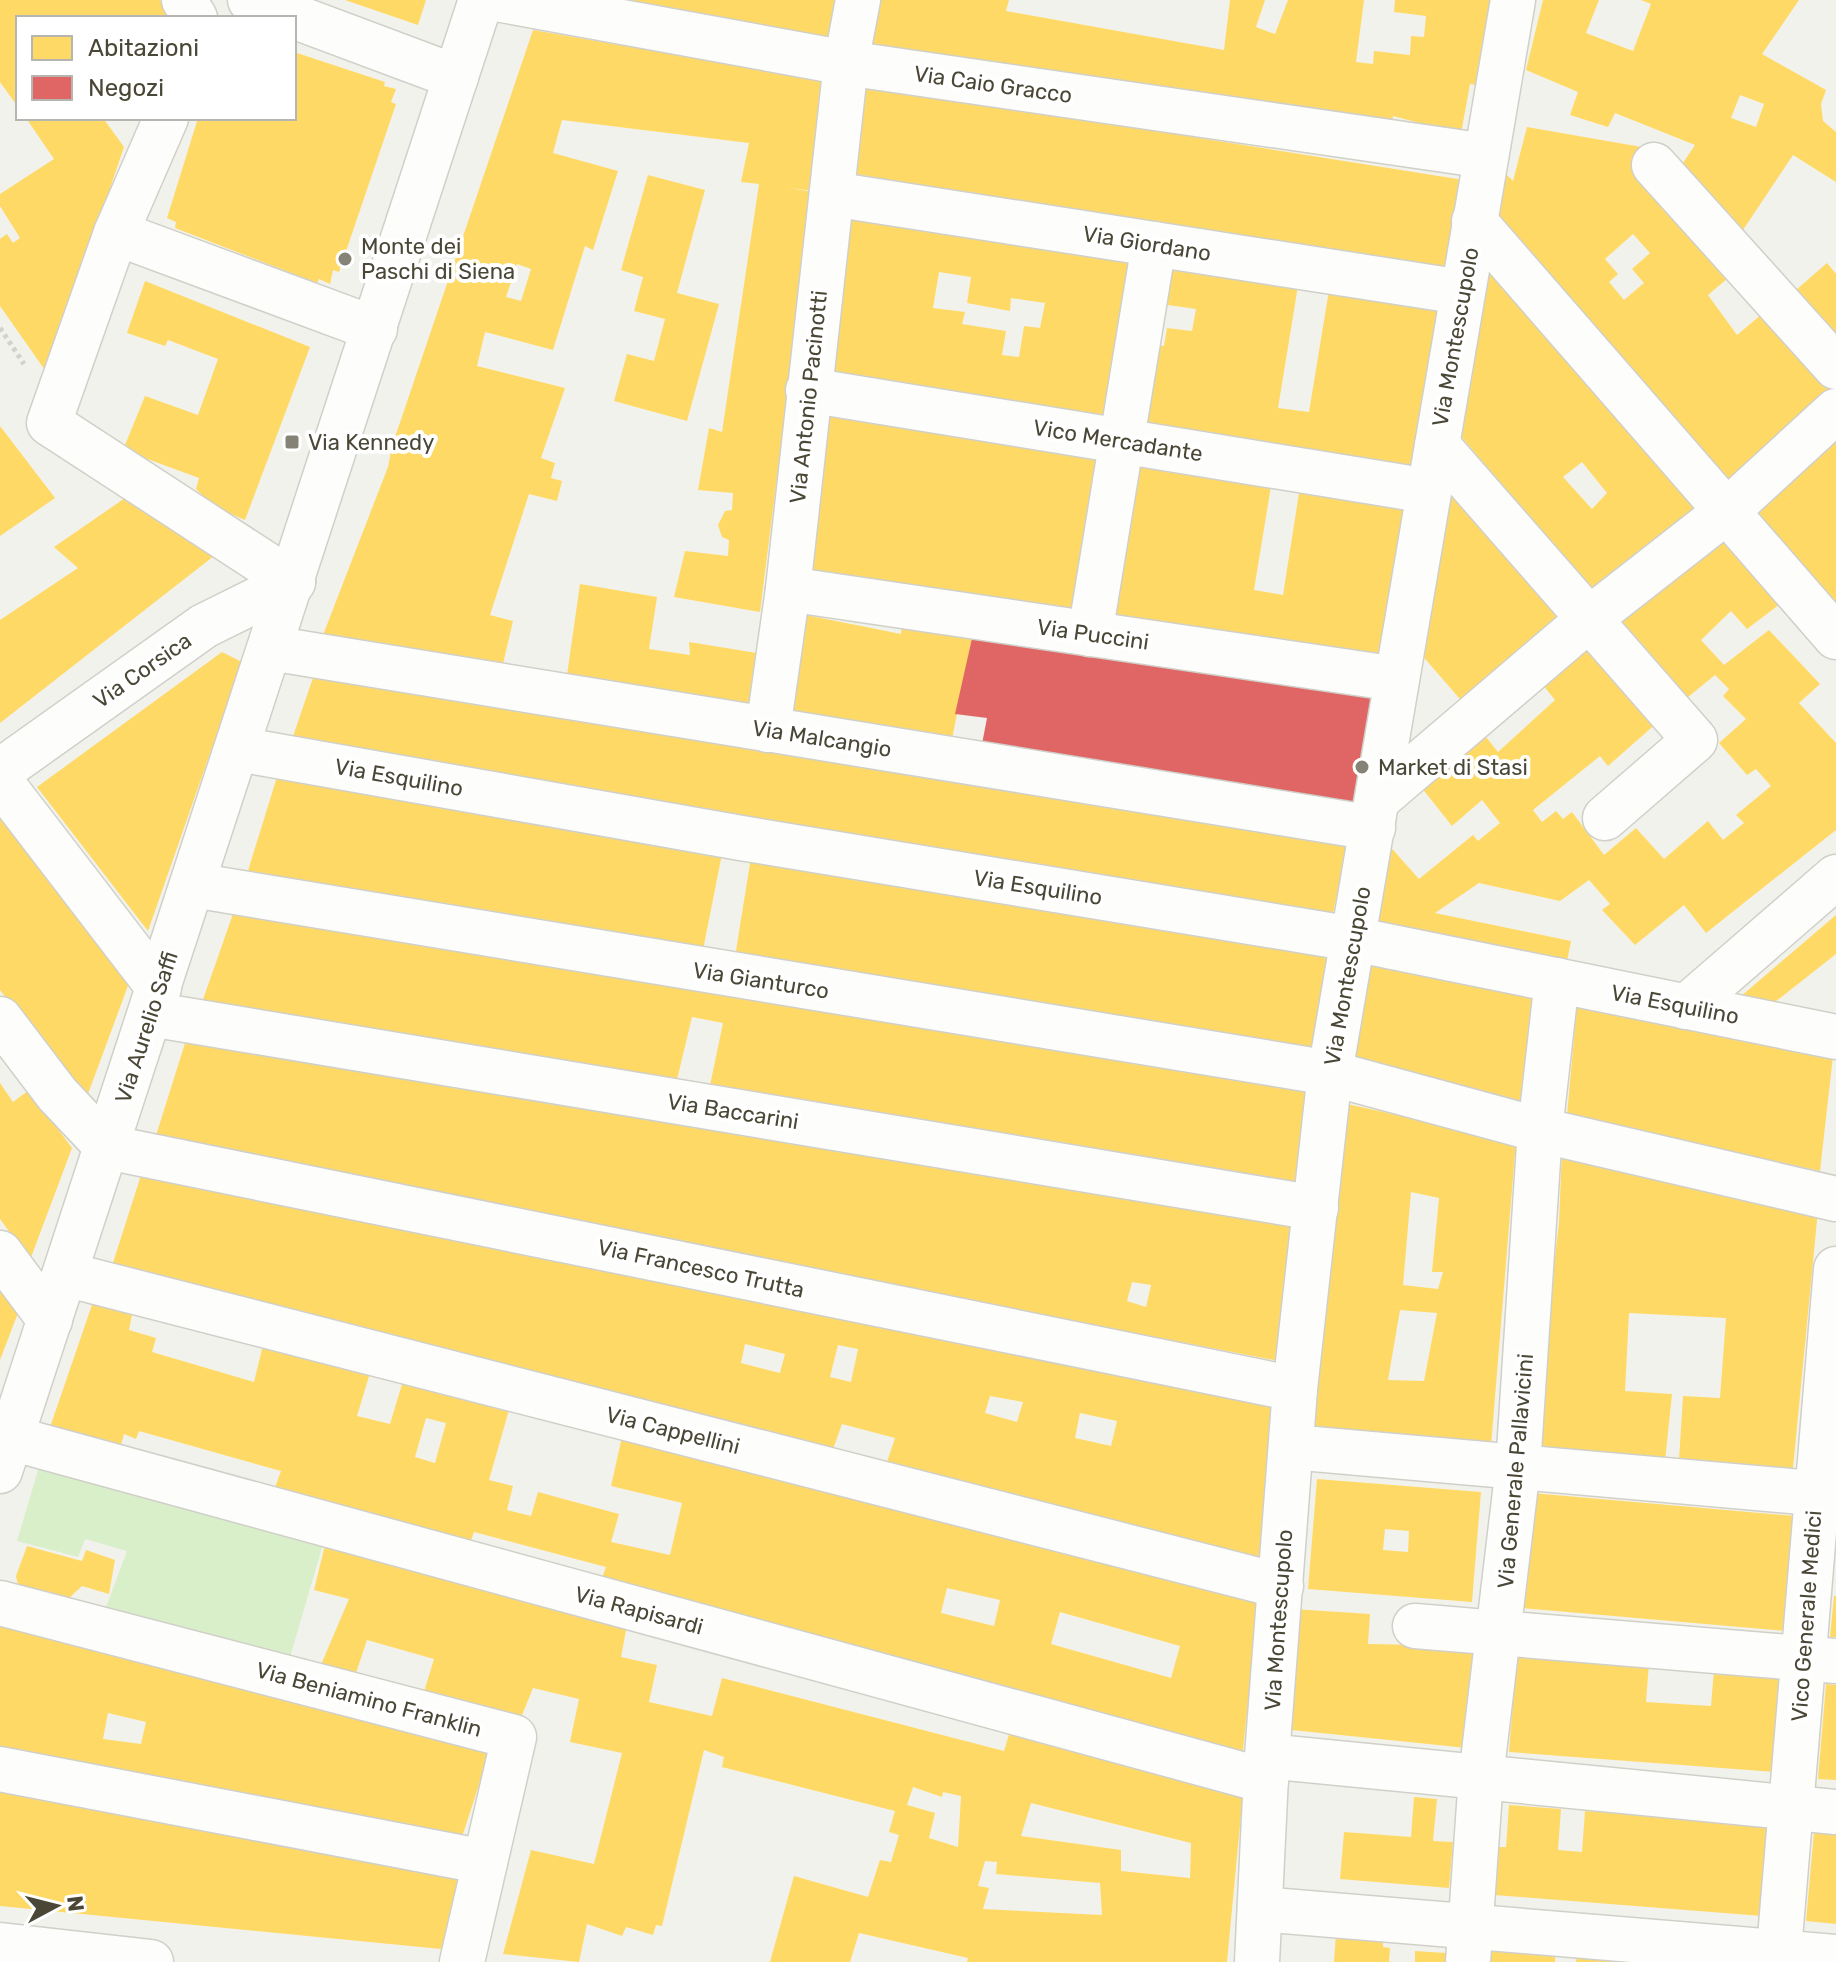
<svg xmlns="http://www.w3.org/2000/svg" width="1836" height="1962" viewBox="0 0 1836 1962" font-family="Rubik,sans-serif">
  <style>
    .green { fill: #d8efca }
    .homes { fill: #ffd966; fill-rule: evenodd }
    .shops { fill: #e06666 }
    .lines { fill: none; stroke-linecap: round; stroke-linejoin: round }
    .minor-casing { stroke: #d0d0c9; stroke-width: 47 }
    .path { stroke: #d2d2cb; stroke-width: 5; stroke-dasharray: 4 4; stroke-linecap: butt }
    .minor { stroke: #fdfdfc; stroke-width: 44 }
    .poi-dot { fill: #858376; stroke: #fff; stroke-width: 3 }
    .labels { text-anchor: middle; stroke-width: 8; stroke-linejoin: round; paint-order: stroke }
    .street-label { font-size: 22px; fill: #4a4736; stroke: #fff }
    .poi-label { font-size: 22px; fill: #4a4736; stroke: #fff; text-anchor: start }
  </style>
  <rect width="100%" height="100%" fill="#f2f2ec"/>
  <polygon class="green" points="39,1467 324,1541 290,1657 106,1607 127,1551 85,1539 78,1557 17,1541"/>
  <g class="homes">
    <polygon points="0,0 160,0 173,18 18,18 18,107 0,82"/>
    <polygon points="345,0 426,0 418,25"/>
    <polygon points="575,0 841,0 832,45"/>
    <polygon points="873,0 1009,0 1006,11 1224,50 1230,0 1265,0 1256,27 1275,34 1288,0 1364,0 1356,62 1373,64 1374,51 1410,55 1411,36 1424,37 1426,16 1394,12 1395,0 1490,0 1477,85 1470,84 1461,134 1393,116 1391,134 867,52"/>
    <path d="M1543 0H1599L1586 33 1633 51 1651 4 1641 0H1799L1762 54 1826 90 1821 104 1823 121 1836 132V182L1793 155 1741 233 1681 166 1695 145 1615 113 1608 127 1570 115 1578 92 1526 70ZM1740 95 1764 104 1756 127 1731 118Z"/>
    <path d="M533 30 828 81 813 191 789 188 813 192 760 612 674 597 685 551 728 556 729 540 722 537 718 525 725 511 732 510 733 493 698 490 709 428 722 432 759 184 741 182 749 143 562 120 553 153 618 171 593 250 585 246 553 350 485 332 477 366 565 388 541 458 555 463 551 478 562 481 557 501 529 494 490 615 513 621 503 664 323 635 388 467 392 446ZM517 264 531 269 521 301 506 297Z"/>
    <polygon points="294,52 385,82 384,86 396,89 391,102 396,104 339,272 333,270 330,284 319,279 317,283 175,228 176,222 167,218 198,118 294,118"/>
    <polygon points="865,85 1464,180 1446,274 850,173"/>
    <polygon points="26,118 103,118 124,147 47,373 0,306 0,239 7,234 13,243 20,238 0,206 0,194 54,159"/>
    <path d="M1527 127 1653 149 1734 273 1708 295 1737 335 1768 309 1834 387 1727 480 1490 216 1502 170 1513 181ZM1633 234 1650 253 1632 269 1644 283 1624 300 1609 282 1618 274 1605 259Z"/>
    <polygon points="648,175 705,190 677,293 719,304 687,421 614,401 627,354 654,361 665,319 634,311 643,277 621,270"/>
    <path d="M842 212 1133 256 1103 423 819 379ZM939 272 971 277 967 303 1010 311 1011 298 1045 303 1040 328 1024 326 1019 357 1002 355 1006 331 962 324 965 312 933 308Z"/>
    <path d="M1483 261 1699 504 1595 594 1459 434ZM1582 462 1607 493 1592 509 1563 477Z"/>
    <polygon points="1827,263 1836,274 1836,336 1796,290"/>
    <polygon points="1168,264 1298,286 1278,408 1309,412 1329,290 1438,309 1411,474 1143,430 1157,345 1164,346 1167,328 1192,331 1196,309 1161,304"/>
    <polygon points="145,281 310,347 245,520 213,506 196,489 199,478 123,450 145,396 198,415 218,359 168,340 165,346 127,333"/>
    <polygon points="825,410 1101,456 1075,616 798,571"/>
    <polygon points="0,426 55,498 0,536"/>
    <polygon points="1836,435 1836,606 1752,507"/>
    <polygon points="1137,464 1271,486 1254,590 1283,595 1299,493 1405,510 1380,667 1110,623"/>
    <polygon points="1451,485 1567,617 1466,706 1420,653"/>
    <polygon points="128,496 219,552 0,723 0,620 78,568 54,547"/>
    <polygon points="1724,530 1784,601 1747,629 1731,611 1701,640 1724,665 1769,630 1820,684 1799,703 1836,743 1836,830 1706,933 1684,905 1635,945 1602,910 1610,904 1589,880 1560,901 1479,883 1435,913 1571,941 1565,972 1374,927 1386,842 1419,879 1473,835 1478,841 1500,823 1482,800 1452,826 1421,787 1486,737 1498,752 1555,700 1543,685 1593,642 1659,721 1608,766 1600,756 1533,810 1542,822 1556,811 1563,819 1572,812 1604,855 1636,828 1664,859 1708,821 1723,840 1744,823 1736,815 1771,786 1756,769 1747,775 1719,743 1746,719 1723,696 1729,689 1715,675 1688,697 1621,620"/>
    <polygon points="580,584 657,597 649,649 690,655 689,642 757,653 749,706 567,675"/>
    <polygon points="801,614 901,634 902,622 973,634 952,739 787,713"/>
    <polygon points="222,652 242,662 148,931 37,787"/>
    <polygon points="316,669 1349,841 1331,922 290,745"/>
    <polygon points="277,777 722,854 702,955 246,877"/>
    <polygon points="0,813 129,983 85,1102 0,990"/>
    <polygon points="751,857 1329,953 1314,1055 735,957"/>
    <polygon points="234,911 1309,1086 1293,1190 709,1090 723,1023 692,1017 676,1084 200,1008"/>
    <polygon points="1836,915 1836,954 1770,1006 1740,997"/>
    <polygon points="1381,963 1532,993 1522,1101 1349,1062 1366,969"/>
    <polygon points="1577,1005 1833,1056 1820,1171 1567,1115"/>
    <path d="M186 1040 1293 1226 1279 1361 154 1142ZM1132 1282 1151 1285 1146 1307 1127 1301Z"/>
    <polygon points="0,1083 13,1102 29,1090 72,1148 30,1260 0,1219"/>
    <path d="M1347 1104 1516 1141 1491 1446 1310 1432ZM1411 1192 1439 1198 1432 1272H1443L1438 1289 1403 1285ZM1400 1310 1437 1313 1424 1381 1388 1380Z"/>
    <polygon points="1562,1148 1818,1210 1793,1468 1679,1460 1683,1396 1720,1398 1726,1318 1629,1313 1625,1391 1672,1394 1665,1461 1532,1452 1559,1223"/>
    <path d="M142 1172 1276 1402 1260 1562 885 1468 895 1438 842 1424 831 1455 111 1269ZM745 1344 785 1354 780 1373 741 1363ZM838 1345 858 1349 851 1382 830 1377ZM990 1396 1023 1402 1017 1422 985 1413ZM1080 1413 1117 1421 1111 1446 1075 1438Z"/>
    <polygon points="0,1276 21,1305 0,1360"/>
    <path d="M94 1299 133 1310 129 1330 156 1338 152 1352 254 1382 263 1345 370 1373 357 1416 390 1424 403 1381 509 1410 489 1480 513 1486 507 1510 531 1516 538 1492 619 1514 611 1542 670 1555 682 1503 611 1486 622 1437 1259 1599 1242 1759 600 1584 606 1567 474 1532 468 1549 272 1496 281 1471 139 1431 136 1439 124 1434 121 1445 93 1437 89 1448 47 1436ZM426 1418 446 1423 435 1463 415 1457ZM947 1588 1000 1600 994 1626 941 1613ZM1060 1612 1180 1646 1171 1678 1051 1644Z"/>
    <path d="M1317 1479 1481 1492 1472 1602 1308 1589ZM1385 1529 1409 1531 1408 1552 1383 1550Z"/>
    <polygon points="1532,1493 1795,1516 1786,1631 1522,1608"/>
    <path d="M325 1545 627 1625 621 1657 657 1665 649 1702 712 1716 722 1678 1004 1751 1010 1731 1243 1793 1227 1962H967L968 1958 859 1933 850 1962H770L794 1876 868 1897 880 1860 891 1862 899 1835 889 1832 895 1811 722 1767 724 1757 704 1750 662 1926 656 1925 653 1935 626 1927 622 1936 587 1924 579 1962 503 1954 531 1850 594 1864 622 1753 570 1742 579 1699 533 1688 520 1720 423 1695 434 1659 367 1640 355 1676 320 1667 349 1599 314 1590ZM913 1787 942 1797 943 1792 961 1796 958 1847 929 1838 935 1813 907 1805ZM1031 1803 1191 1843 1190 1878 1121 1871V1850L1021 1836ZM985 1861 997 1862 996 1874 1100 1883 1102 1915 983 1909 989 1888 978 1886Z"/>
    <polygon points="27,1546 82,1561 86,1550 115,1560 109,1594 82,1586 68,1599 18,1585 16,1576"/>
    <polygon points="1834,1596 1836,1596 1836,1637 1830,1637"/>
    <polygon points="1293,1609 1370,1614 1368,1644 1477,1646 1467,1748 1282,1729"/>
    <path d="M0 1616 491 1748 462 1837 0 1754ZM108 1713 146 1722 141 1744 103 1739Z"/>
    <polygon points="1517,1652 1649,1663 1646,1702 1711,1706 1714,1669 1783,1675 1775,1772 1509,1752"/>
    <polygon points="1826,1684 1836,1685 1836,1780 1818,1779"/>
    <polygon points="0,1787 463,1871 441,1949 0,1906"/>
    <polygon points="1414,1797 1437,1799 1433,1841 1453,1842 1449,1888 1340,1879 1344,1832 1411,1837"/>
    <polygon points="1509,1805 1561,1809 1558,1850 1582,1852 1585,1811 1769,1825 1762,1916 1495,1895 1499,1847 1506,1847"/>
    <polygon points="1814,1832 1836,1834 1836,1924 1806,1921"/>
    <polygon points="1336,1933 1383,1936 1383,1947 1390,1948 1389,1962 1334,1962"/>
    <polygon points="1488,1949 1555,1955 1555,1962 1487,1962"/>
    <polygon points="1415,1951 1446,1953 1445,1962 1415,1962"/>
    <polygon points="1577,1955 1635,1962 1576,1962"/>
  </g>
  <polygon class="shops" points="973,634 1380,697 1357,812 982,744 987,718 955,714"/>
  <g class="lines">
    <g class="minor-casing">
      <g id="minor">
        <polyline points="184,0 195,18"/>
        <polyline points="250,0 456,77"/>
        <polyline points="502,0 846,63 1486,156"/>
        <polyline points="166,118 116,233 49,423 293,582"/>
        <polyline points="1654,165 1836,367"/>
        <polyline points="832,194 1462,292"/>
        <polyline points="1474,221 1836,637"/>
        <polyline points="116,233 375,329"/>
        <polyline points="808,390 1428,491"/>
        <polyline points="1437,445 1695,740 1605,818"/>
        <polyline points="788,589 1397,679"/>
        <polyline points="1090,634 1154,244"/>
        <polyline points="270,648 1373,828"/>
        <polyline points="768,730 788,589 846,63 858,0"/>
        <polyline points="238,749 741,838 1353,939 1836,1037"/>
        <polyline points="0,771 204,626 293,582"/>
        <polyline points="0,781 159,988"/>
        <polyline points="1377,800 1589,619 1727,511 1836,411"/>
        <polyline points="193,885 1330,1073 1540,1130 1836,1199"/>
        <polyline points="1686,1007 1836,877"/>
        <polyline points="150,1014 1316,1208"/>
        <polyline points="0,1019 57,1094 107,1147 1295,1389"/>
        <polyline points="0,1253 50,1320"/>
        <polyline points="65,1274 1281,1586"/>
        <polyline points="11,1438 1266,1781"/>
        <polyline points="1291,1447 1836,1495"/>
        <polyline points="0,1471 481,0"/>
        <polyline points="0,1603 514,1737 462,1962"/>
        <polyline points="1415,1626 1836,1661"/>
        <polyline points="1267,1756 1836,1812"/>
        <polyline points="0,1769 485,1862"/>
        <polyline points="1260,1909 1836,1957"/>
        <polyline points="0,1945 151,1962"/>
        <polyline points="1257,1962 1267,1756 1295,1389 1330,1073 1513,0"/>
        <polyline points="1468,1962 1481,1777 1518,1467 1540,1130 1557,980"/>
        <polyline points="1778,1962 1836,1269"/>
      </g>
    </g>
    <polyline class="path" points="0,328 24,364"/>
    <use href="#minor" class="minor"/>
  </g>
  <g class="poi-dot">
    <circle cx="345" cy="259" r="8"/>
    <rect x="284" y="434" width="16" height="16" rx="4"/>
    <circle cx="1362" cy="767" r="8"/>
  </g>
  <g class="labels">
    <g class="street-label">
      <text transform="translate(993 84) rotate(8)" y="8">Via Caio Gracco</text>
      <text transform="translate(1147 243) rotate(9)" y="8">Via Giordano</text>
      <text transform="translate(1455 337) rotate(-80)" y="8">Via Montescupolo</text>
      <text transform="translate(808 397) rotate(-84)" y="8">Via Antonio Pacinotti</text>
      <text transform="translate(1118 440) rotate(9)" y="8">Vico Mercadante</text>
      <text transform="translate(1093 634) rotate(8)" y="8">Via Puccini</text>
      <text transform="translate(142 670) rotate(-35)" y="8">Via Corsica</text>
      <text transform="translate(822 738) rotate(9)" y="8">Via Malcangio</text>
      <text transform="translate(399 777) rotate(10)" y="8">Via Esquilino</text>
      <text transform="translate(1038 887) rotate(9)" y="8">Via Esquilino</text>
      <text transform="translate(1347 976) rotate(-80)" y="8">Via Montescupolo</text>
      <text transform="translate(761 980) rotate(9)" y="8">Via Gianturco</text>
      <text transform="translate(1675 1004) rotate(11)" y="8">Via Esquilino</text>
      <text transform="translate(146 1027) rotate(-72)" y="8">Via Aurelio Saffi</text>
      <text transform="translate(733 1111) rotate(9)" y="8">Via Baccarini</text>
      <text transform="translate(701 1268) rotate(12)" y="8">Via Francesco Trutta</text>
      <text transform="translate(673 1430) rotate(14)" y="8">Via Cappellini</text>
      <text transform="translate(1515 1471) rotate(-85)" y="8">Via Generale Pallavicini</text>
      <text transform="translate(639 1610) rotate(15)" y="8">Via Rapisardi</text>
      <text transform="translate(1806 1616) rotate(-86)" y="8">Vico Generale Medici</text>
      <text transform="translate(1278 1620) rotate(-86)" y="8">Via Montescupolo</text>
      <text transform="translate(369 1699) rotate(15)" y="8">Via Beniamino Franklin</text>
    </g>
    <g class="poi-label">
      <text x="361" y="254">Monte dei<tspan x="361" dy="25">Paschi di Siena</tspan></text>
      <text x="308" y="450">Via Kennedy</text>
      <text x="1378" y="775">Market di Stasi</text>
    </g>
  </g>
  <rect x="16" y="16" width="280" height="104" fill="#ffffff" stroke="#b7b5af" stroke-width="2"/>
  <rect x="32" y="36" width="40" height="24" fill="#ffd966" stroke="#b7b5af" stroke-width="2"/>
  <text x="88" y="56" font-size="24" fill="#4a4736">Abitazioni</text>
  <rect x="32" y="76" width="40" height="24" fill="#e06666" stroke="#b7b5af" stroke-width="2"/>
  <text x="88" y="96" font-size="24" fill="#4a4736">Negozi</text>
  <g transform="translate(56 1906) rotate(83)" stroke="#ffffff" stroke-width="6" paint-order="stroke">
  <path d="M0-6L14 30L0 20L-14 30Z" fill="#4a4736"/>
  <text y="-12" font-size="22" font-weight="bold" text-anchor="middle" fill="#4a4736">N</text>
  </g>
</svg>
